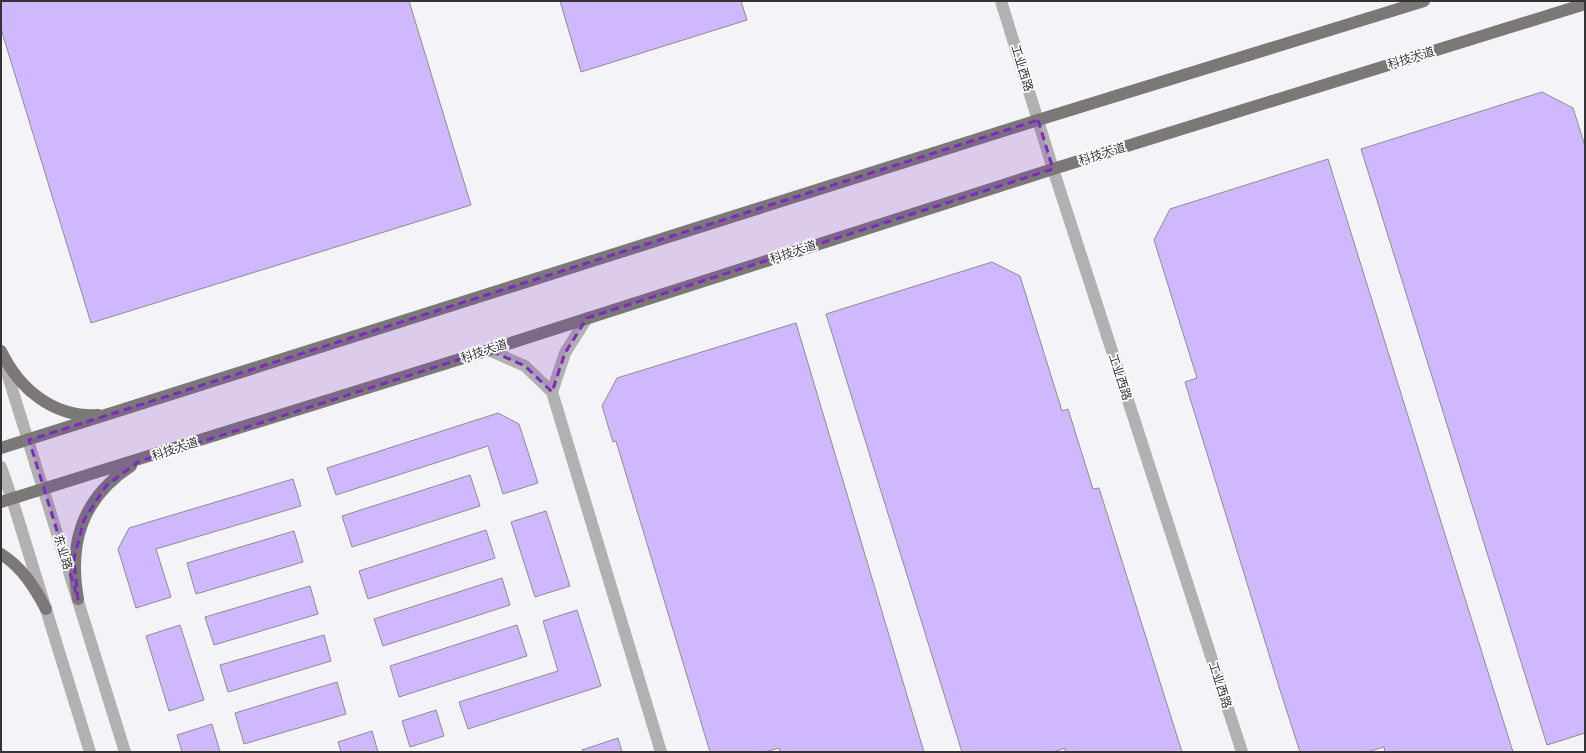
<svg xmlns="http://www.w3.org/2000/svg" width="1586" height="753" viewBox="0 0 1586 753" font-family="'Sofia Sans Condensed','Noto Sans SC',sans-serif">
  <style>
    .building { fill: #d0b8ff; stroke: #8d8c90 }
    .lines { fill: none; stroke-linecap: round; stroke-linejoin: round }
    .minor { stroke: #b3b0b1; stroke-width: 12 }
    .major { stroke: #7c7878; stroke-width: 12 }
    .marked { fill: #7b2cbf; fill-opacity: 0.2; stroke: #7b2cbf; stroke-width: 3; stroke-dasharray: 8 5; stroke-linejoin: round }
    .labels { text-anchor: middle; stroke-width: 3.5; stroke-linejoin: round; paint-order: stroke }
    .street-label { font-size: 12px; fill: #343435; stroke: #fff }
  </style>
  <rect width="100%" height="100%" fill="#f4f3f7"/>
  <g class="building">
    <polygon points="1,1 409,1 471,205 91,323 1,29"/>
    <polygon points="560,1 741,1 747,20 581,72"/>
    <polygon points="1542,92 1573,108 1585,146 1585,733 1547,745 1361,149"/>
    <polygon points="1328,159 1427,477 1513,752 1385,752 1384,747 1367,752 1300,752 1280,690 1185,382 1197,378 1154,240 1170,209"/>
    <polygon points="992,262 1020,276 1062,411 1068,409 1093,489 1099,488 1182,752 1065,752 1065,748 1053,752 962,752 826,314"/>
    <polygon points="796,323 891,642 924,752 780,752 779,748 765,752 710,752 616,441 613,442 602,406 617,378"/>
    <polygon points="498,413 519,424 538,483 503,494 488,446 336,495 327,468"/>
    <polygon points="470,475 480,506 352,547 342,516"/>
    <polygon points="293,479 301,506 156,549 171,597 136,608 118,549 129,528"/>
    <polygon points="546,511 570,586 535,597 511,522"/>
    <polygon points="486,530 495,558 368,599 359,571"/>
    <polygon points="294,531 303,562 196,594 187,563"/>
    <polygon points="502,578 510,605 383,646 374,619"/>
    <polygon points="310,586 318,614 214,645 205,617"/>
    <polygon points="577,610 601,686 468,729 459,702 558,671 543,621"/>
    <polygon points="180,625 204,700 169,711 146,636"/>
    <polygon points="517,625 527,656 399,697 390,666"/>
    <polygon points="324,635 331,661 228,692 220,665"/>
    <polygon points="337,682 346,714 244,744 235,713"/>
    <polygon points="436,710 444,736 410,747 402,721"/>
    <polygon points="212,724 220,752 182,752 177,735"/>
    <polygon points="372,731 378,752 341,752 338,742"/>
    <polygon points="618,738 622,752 583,752 582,750"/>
  </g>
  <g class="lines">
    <g class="minor">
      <polyline points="1001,1 1053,169 1242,752"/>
      <polyline points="489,350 525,366 552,392 661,752"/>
      <polyline points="3,360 125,752"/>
      <polyline points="552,392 565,353 587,318"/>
      <polyline points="1,467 12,499 90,752"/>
    </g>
    <g class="major">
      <path d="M1 351C19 389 54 418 98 415"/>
      <polyline points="1,448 1038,120 1424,1"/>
      <polyline points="1,502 489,350 1053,169 1585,4"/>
      <path d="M1 554C22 567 35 588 46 609"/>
      <path d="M78 599C68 543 82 498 131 466"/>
    </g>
  </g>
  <path class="marked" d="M1038 120 1053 169 587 318 565 353 552 392 525 366 489 350 138 462 106 486 84 520 74 559 78 599 29 440Z"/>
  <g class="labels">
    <g class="street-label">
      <text transform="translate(1411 58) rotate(-17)" y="4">科技大道</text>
      <text transform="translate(1022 68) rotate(73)" y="4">工业西路</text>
      <text transform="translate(1102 154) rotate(-17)" y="4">科技大道</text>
      <text transform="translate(793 252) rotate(-18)" y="4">科技大道</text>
      <text transform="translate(484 351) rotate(-18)" y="4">科技大道</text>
      <text transform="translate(1120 377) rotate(72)" y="4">工业西路</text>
      <text transform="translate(175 449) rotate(-18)" y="4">科技大道</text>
      <text transform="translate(63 552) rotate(73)" y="4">东业路</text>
      <text transform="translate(1220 685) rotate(72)" y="4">工业西路</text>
    </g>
  </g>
  <rect width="1586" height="753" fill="none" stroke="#343435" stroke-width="4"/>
</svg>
